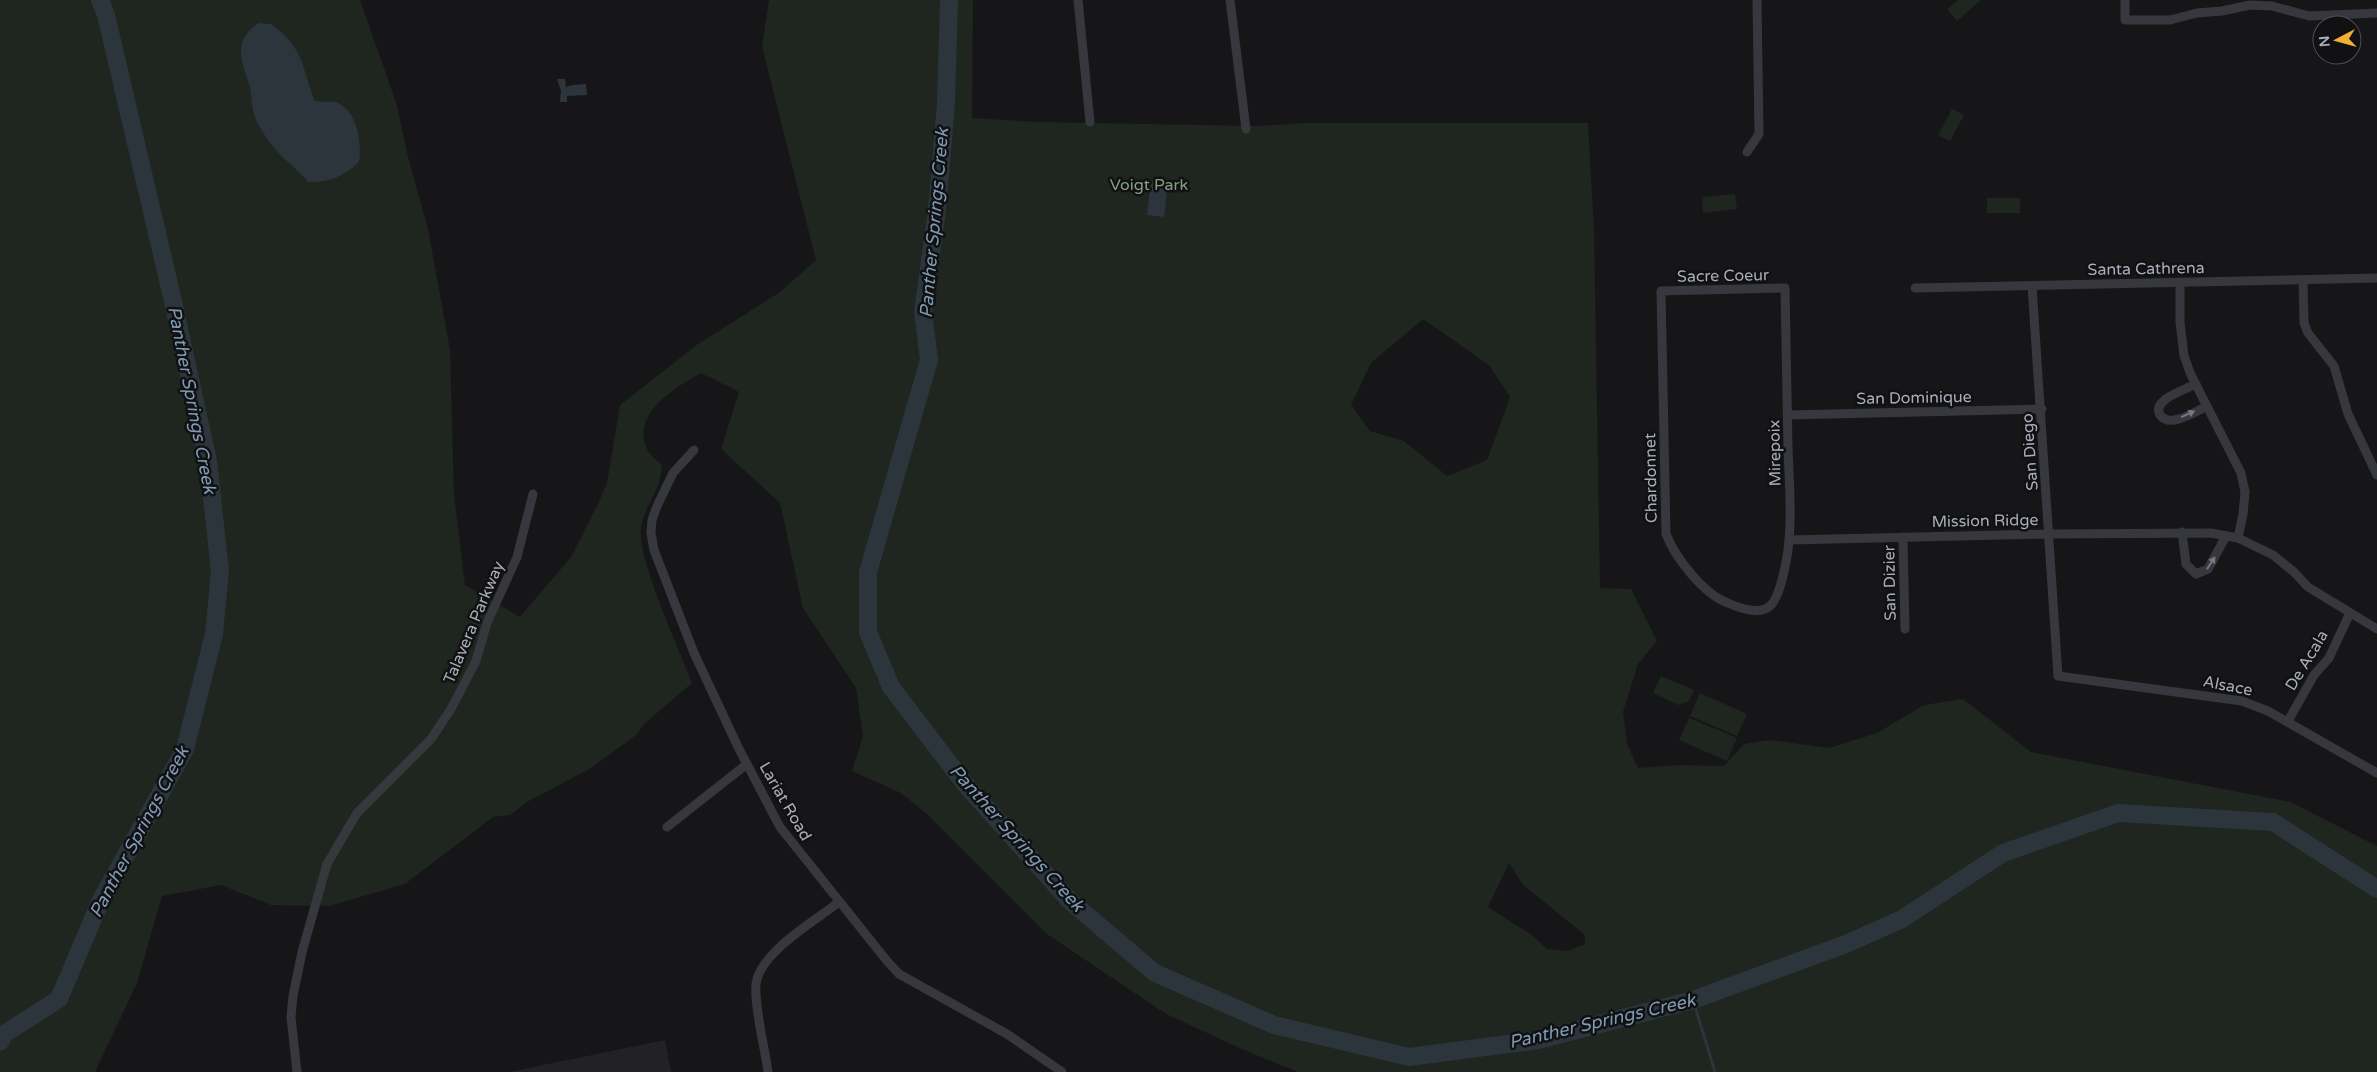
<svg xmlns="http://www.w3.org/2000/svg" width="2377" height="1072" viewBox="0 0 2377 1072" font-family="'Varela Round',sans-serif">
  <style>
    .built { fill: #222225 }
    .green { fill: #1e261f; fill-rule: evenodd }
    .water { fill: #2c353c }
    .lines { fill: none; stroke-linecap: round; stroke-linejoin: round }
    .stream { stroke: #2c353c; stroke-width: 3 }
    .river { stroke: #2c353c; stroke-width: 18 }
    .minor { stroke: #37383d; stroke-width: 9 }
    .oneway { fill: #757881 }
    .labels { text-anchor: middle; stroke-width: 5; stroke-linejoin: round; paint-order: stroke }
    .park-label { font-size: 16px; fill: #7fa381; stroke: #111113 }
    .street-label { font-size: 16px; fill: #a8adb8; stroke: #111113 }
    .water-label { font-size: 18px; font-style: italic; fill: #7f9bb3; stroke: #111113 }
  </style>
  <rect width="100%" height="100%" fill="#161618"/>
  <polygon class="built" points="665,1040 671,1072 510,1072 543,1065"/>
  <g class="green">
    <path d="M0 0H360L397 105 407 153 428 229 450 350 454 494 465 585 520 617 571 557 598 504 607 483 620 405 698 344 780 292 816 260 762 47 769 0H973L972 118 1038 122 1257 126 1303 123H1588L1594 231 1600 588 1631 589 1657 641 1638 664 1623 712 1627 744 1638 768 1679 765 1724 766 1744 744 1770 740 1829 748 1877 733 1924 705 1963 699 2031 752 2290 802 2377 846V1072H1298L1244 1050 1166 1014 1047 934 927 814 901 793 852 771 863 736 856 688 803 608 780 503 721 449 739 392 701 373C675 388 629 414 648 451 651 456 658 461 662 465 662 488 645 505 641 527 636 557 680 651 692 683L644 724 636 735 591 768 527 802 510 815 493 817 405 884 329 906 271 905 221 885 162 896 137 983 95 1072H0ZM1423 319 1489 365 1510 397 1487 460 1447 476 1404 441 1370 431 1351 405 1371 363ZM1509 863 1523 885 1585 935V944L1567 951 1547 949 1533 936 1488 907Z"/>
    <polygon points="1958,0 1981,0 1957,21 1947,9"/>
    <polygon points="1952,109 1964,115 1950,141 1938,135"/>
    <polygon points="1735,194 1737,209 1703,213 1702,197"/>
    <rect x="1987" y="198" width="33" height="15"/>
    <polygon points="1661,676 1694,690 1689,701 1678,705 1653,693"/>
    <polygon points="1700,693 1747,714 1737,736 1690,716"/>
    <polygon points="1689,718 1737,738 1727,761 1679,740"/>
  </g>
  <g class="water">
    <path d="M259 23 271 24C305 49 301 66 315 101 323 103 332 100 338 103 358 112 362 144 359 162 343 177 330 182 308 182 298 169 285 161 275 149 266 138 256 124 253 110 251 102 252 94 250 87 242 62 231 41 259 23Z"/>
    <polygon points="557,79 565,79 566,87 573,85 586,84 587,95 567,96 567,102 560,102 561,91"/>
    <polygon points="1151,181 1168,183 1164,217 1147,215"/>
  </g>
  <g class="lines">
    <polyline class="stream" points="1693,1000 1715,1072"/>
    <g class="river">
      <polyline points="949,0 946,103 937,210 923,312 929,360 868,572 868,632 891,687 965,784 1070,901 1155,973 1274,1025 1409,1057 1538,1040 1693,1000 1846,944 1902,919 2003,853 2118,813 2273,822 2377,889"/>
      <polyline points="0,1042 4,1034 59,999 101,900 185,749 214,634 220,571 208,461 172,297 106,15 100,0"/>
    </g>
    <g class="minor">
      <polyline points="1078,0 1090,122"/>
      <polyline points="1230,0 1246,129"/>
      <polyline points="2125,0 2125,20 2170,20 2197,13 2222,11 2250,5 2272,6 2309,16 2377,13"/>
      <polyline points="1747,152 1759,134 1757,0"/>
      <polyline points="2303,281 2304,323 2308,333 2334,366 2348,414 2377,475"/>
      <polyline points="2180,283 2180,322 2184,356 2191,375 2241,473 2245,492 2243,514 2238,538"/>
      <polyline points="2032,286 2058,676 2242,701 2268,711 2377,773"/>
      <path d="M1785 288C1786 342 1787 395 1788 448 1789 479 1792 510 1789 540 1788 555 1781 595 1771 605 1761 616 1739 608 1728 603 1703 594 1675 557 1666 534L1661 291Z"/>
      <polyline points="1915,288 2377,278"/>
      <path d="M2196 384C2186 389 2151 400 2160 415 2163 419 2168 421 2174 420 2184 419 2197 411 2207 406"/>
      <polyline points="1788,415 2042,409"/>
      <polyline points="694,450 673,473 657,506 652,520 651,533 654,550 694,653 738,747 780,827 887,961 899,974 1007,1034 1062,1072"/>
      <polyline points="2182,532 2186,564 2196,574 2208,569 2226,536"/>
      <polyline points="1903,537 1905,629"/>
      <polyline points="1789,540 2050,534 2211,533 2238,538 2273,555 2294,572 2308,587 2377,629"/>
      <polyline points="2288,721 2314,675 2329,658 2350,613"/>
      <polyline points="667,827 747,764"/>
      <polyline points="297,1072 291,1017 293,996 302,952 327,864 357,813 431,739 451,709 476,661 487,623 517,557 533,494"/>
      <path d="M768 1072C765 1049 754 1006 756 984 760 952 815 921 839 902"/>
    </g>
  </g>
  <defs><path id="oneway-solid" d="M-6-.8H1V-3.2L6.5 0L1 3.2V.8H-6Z" transform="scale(1.25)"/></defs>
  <g class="oneway">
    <use href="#oneway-solid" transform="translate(2188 414) rotate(-24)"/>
    <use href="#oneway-solid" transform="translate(2211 563) rotate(-57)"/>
  </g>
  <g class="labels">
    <g class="park-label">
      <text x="1149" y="190">Voigt Park</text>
    </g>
    <g class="street-label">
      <text transform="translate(2146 268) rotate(-1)" y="6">Santa Cathrena</text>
      <text transform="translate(1723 275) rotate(-1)" y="6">Sacre Coeur</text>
      <text transform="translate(1914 397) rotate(-1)" y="6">San Dominique</text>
      <text transform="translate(2029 452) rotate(-94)" y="6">San Diego</text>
      <text transform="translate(1774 453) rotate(-91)" y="6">Mirepoix</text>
      <text transform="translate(1650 478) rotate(-91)" y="6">Chardonnet</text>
      <text transform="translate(1985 520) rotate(-1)" y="6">Mission Ridge</text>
      <text transform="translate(1889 583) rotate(-91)" y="6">San Dizier</text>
      <text transform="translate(473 622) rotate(-67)" y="6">Talavera Parkway</text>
      <text transform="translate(2306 660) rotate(-59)" y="6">De Acala</text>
      <text transform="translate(2228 685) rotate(11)" y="6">Alsace</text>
      <text transform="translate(786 801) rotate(60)" y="6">Lariat Road</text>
    </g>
    <g class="water-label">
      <text transform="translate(934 223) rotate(-85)" y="6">Panther Springs Creek</text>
      <text transform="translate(192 400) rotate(79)" y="6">Panther Springs Creek</text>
      <text transform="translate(139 832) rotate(-62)" y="6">Panther Springs Creek</text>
      <text transform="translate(1017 838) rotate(48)" y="6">Panther Springs Creek</text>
      <text transform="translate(1602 1021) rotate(-13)" y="6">Panther Springs Creek</text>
    </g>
  </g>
  <g transform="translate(2337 40) rotate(264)"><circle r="24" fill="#111113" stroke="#4d4f55"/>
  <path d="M0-4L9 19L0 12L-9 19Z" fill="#f2b134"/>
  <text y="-8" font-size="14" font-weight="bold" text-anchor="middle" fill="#a8adb8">N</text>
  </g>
</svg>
